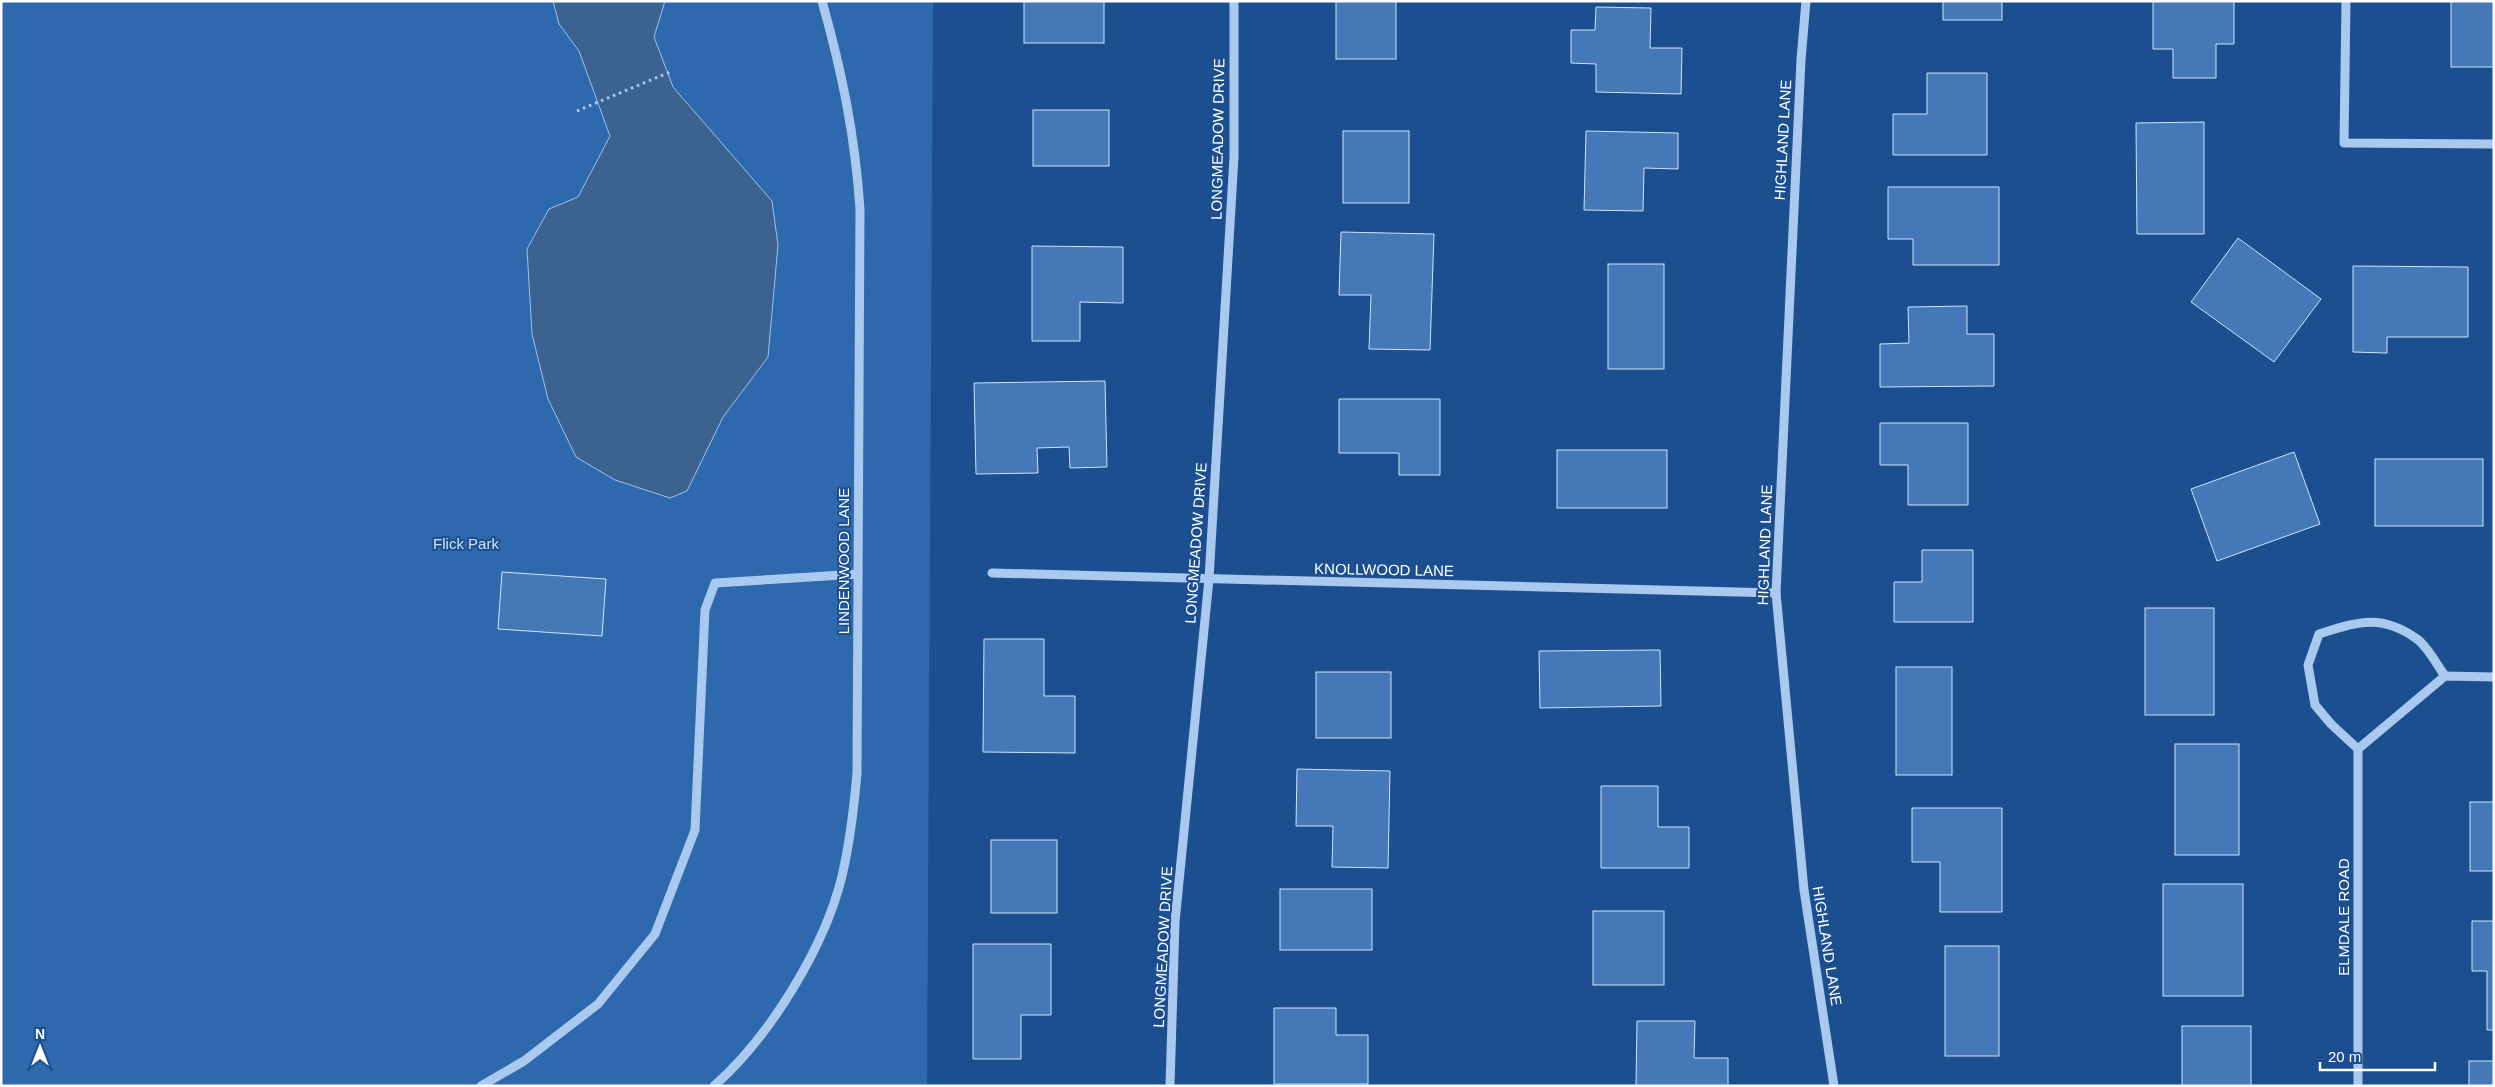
<svg xmlns="http://www.w3.org/2000/svg" width="2495" height="1087" viewBox="0 0 2495 1087" font-family="Helvetica,sans-serif">
  <style>
    .green { fill: #2e69ad }
    .water { fill: #3c6290; stroke: #9cc4f0 }
    .building { fill: #4478b7; stroke: #cfe3fa }
    .lines { fill: none; stroke-linecap: round; stroke-linejoin: round }
    .path { stroke: #a9c9ee; stroke-width: 3; stroke-dasharray: 2.5 4; stroke-linecap: butt }
    .minor { stroke: #a9c9ee; stroke-width: 9 }
    .labels { text-anchor: middle; stroke-width: 4; stroke-linejoin: round; paint-order: stroke }
    .street-label { font-size: 15px; fill: #fff; stroke: #1b4f8f }
    .park-label { font-size: 15px; fill: #cfe3fa; stroke: #1b4f8f }
  </style>
  <rect width="100%" height="100%" fill="#1b4f8f"/>
  <polygon class="green" points="1,1 933,1 927,1086 1,1086"/>
  <polygon class="water" points="553,1 665,1 654,37 673,87 772,201 778,245 768,357 723,417 687,491 670,498 615,480 576,457 548,399 532,334 527,249 549,209 578,197 610,136 579,51 559,24"/>
  <g class="building">
    <rect x="1024" y="1" width="80" height="42"/>
    <rect x="1336" y="1" width="60" height="58"/>
    <rect x="1943" y="1" width="59" height="19"/>
    <polygon points="2153,1 2234,1 2234,44 2216,44 2216,78 2173,78 2173,49 2153,49"/>
    <rect x="2451" y="1" width="43" height="66"/>
    <polygon points="1596,7 1651,8 1650,48 1682,48 1681,94 1596,92 1596,64 1571,63 1571,30 1595,30"/>
    <polygon points="1927,73 1987,73 1987,155 1893,155 1893,114 1927,114"/>
    <rect x="1033" y="110" width="76" height="56"/>
    <polygon points="2204,122 2204,234 2137,234 2136,123"/>
    <rect x="1343" y="131" width="66" height="72"/>
    <polygon points="1586,131 1678,133 1678,169 1644,168 1643,211 1584,210"/>
    <polygon points="1888,187 1999,187 1999,265 1913,265 1913,239 1888,239"/>
    <polygon points="1341,232 1434,234 1430,350 1369,349 1371,295 1339,295"/>
    <polygon points="2238,238 2321,299 2274,362 2191,302"/>
    <polygon points="1032,246 1123,247 1123,303 1080,302 1080,341 1032,341"/>
    <rect x="1608" y="264" width="56" height="105"/>
    <polygon points="2353,266 2468,267 2468,337 2387,337 2387,353 2353,352"/>
    <polygon points="1967,306 1967,334 1994,334 1994,386 1880,387 1880,344 1909,343 1908,307"/>
    <polygon points="1105,381 1107,467 1070,468 1069,447 1037,448 1038,473 976,474 974,383"/>
    <polygon points="1339,399 1440,399 1440,475 1399,475 1399,453 1339,453"/>
    <polygon points="1880,423 1968,423 1968,505 1908,505 1908,465 1880,465"/>
    <rect x="1557" y="450" width="110" height="58"/>
    <polygon points="2294,452 2320,524 2217,561 2191,489"/>
    <rect x="2375" y="459" width="108" height="67"/>
    <polygon points="1922,550 1973,550 1973,622 1894,622 1894,582 1922,582"/>
    <polygon points="502,572 606,579 602,636 498,629"/>
    <rect x="2145" y="608" width="69" height="107"/>
    <polygon points="984,639 1044,639 1044,696 1075,696 1075,753 983,752"/>
    <polygon points="1660,650 1661,706 1540,708 1539,651"/>
    <rect x="1896" y="667" width="56" height="108"/>
    <rect x="1316" y="672" width="75" height="66"/>
    <rect x="2175" y="744" width="64" height="111"/>
    <polygon points="1297,769 1390,771 1388,868 1332,867 1333,826 1296,826"/>
    <polygon points="1601,786 1658,786 1658,827 1689,827 1689,868 1601,868"/>
    <rect x="2470" y="802" width="24" height="69"/>
    <polygon points="1912,808 2002,808 2002,912 1940,912 1940,862 1912,862"/>
    <rect x="991" y="840" width="66" height="73"/>
    <rect x="2163" y="884" width="80" height="112"/>
    <rect x="1280" y="889" width="92" height="61"/>
    <rect x="1593" y="911" width="71" height="74"/>
    <polygon points="2472,921 2494,921 2494,1030 2487,1030 2487,971 2472,971"/>
    <polygon points="973,944 1051,944 1051,1015 1021,1015 1021,1059 973,1059"/>
    <rect x="1945" y="946" width="54" height="110"/>
    <polygon points="1274,1008 1336,1008 1336,1035 1368,1035 1368,1084 1274,1084"/>
    <polygon points="1637,1021 1695,1021 1694,1058 1728,1058 1728,1086 1636,1086"/>
    <rect x="2182" y="1026" width="69" height="60"/>
    <rect x="2469" y="1061" width="25" height="25"/>
  </g>
  <g class="lines">
    <polyline class="path" points="577,111 670,72"/>
    <g class="minor">
      <polyline points="1806,1 1801,60 1776,593 1804,890 1834,1086"/>
      <polyline points="2346,1 2344,143 2494,144"/>
      <polyline points="992,573 1776,593"/>
      <polyline points="2358,749 2445,676 2494,677"/>
      <polyline points="481,1086 524,1061 598,1004 655,934 695,830 705,610 715,583 858,574"/>
      <path d="M714 1086C769 1038 825 947 842 876 850 842 854 808 857 773L860 209C855 135 842 72 822 1"/>
      <polyline points="1170,1086 1175,922 1209,579 1234,157 1234,1"/>
      <path d="M2358 1086V749L2331 724 2315 705 2308 665 2319 634C2357 622 2381 613 2417 639 2428 647 2437 665 2445 676"/>
    </g>
  </g>
  <g class="labels">
    <g class="street-label">
      <text transform="translate(1218 139) rotate(-89)" y="5">LONGMEADOW DRIVE</text>
      <text transform="translate(1783 140) rotate(-87)" y="5">HIGHLAND LANE</text>
      <text transform="translate(1196 543) rotate(-86)" y="5">LONGMEADOW DRIVE</text>
      <text transform="translate(1765 545) rotate(-88)" y="5">HIGHLAND LANE</text>
      <text transform="translate(844 561) rotate(-90)" y="5">LINDENWOOD LANE</text>
      <text transform="translate(1384 570) rotate(1)" y="5">KNOLLWOOD LANE</text>
      <text transform="translate(2344 917) rotate(-90)" y="5">ELMDALE ROAD</text>
      <text transform="translate(1827 946) rotate(81)" y="5">HIGHLAND LANE</text>
      <text transform="translate(1163 947) rotate(-87)" y="5">LONGMEADOW DRIVE</text>
    </g>
    <g class="park-label">
      <text x="466" y="549">Flick Park</text>
    </g>
  </g>
  <rect width="2495" height="1087" fill="none" stroke="#ffffff" stroke-width="5"/>
  <g transform="translate(40 1047)" stroke="#1b4f8f" stroke-width="4" paint-order="stroke">
  <path d="M0-4L9 19L0 12L-9 19Z" fill="#ffffff"/>
  <text y="-8" font-size="14" font-weight="bold" text-anchor="middle" fill="#ffffff">N</text>
  </g>
  <path d="M2320 1062v8h115v-8" fill="none" stroke="#ffffff" stroke-width="2.5"/>
  <text x="2328" y="1062" font-size="15" fill="#ffffff" stroke="#1b4f8f" stroke-width="4" paint-order="stroke">20 m</text>
</svg>
